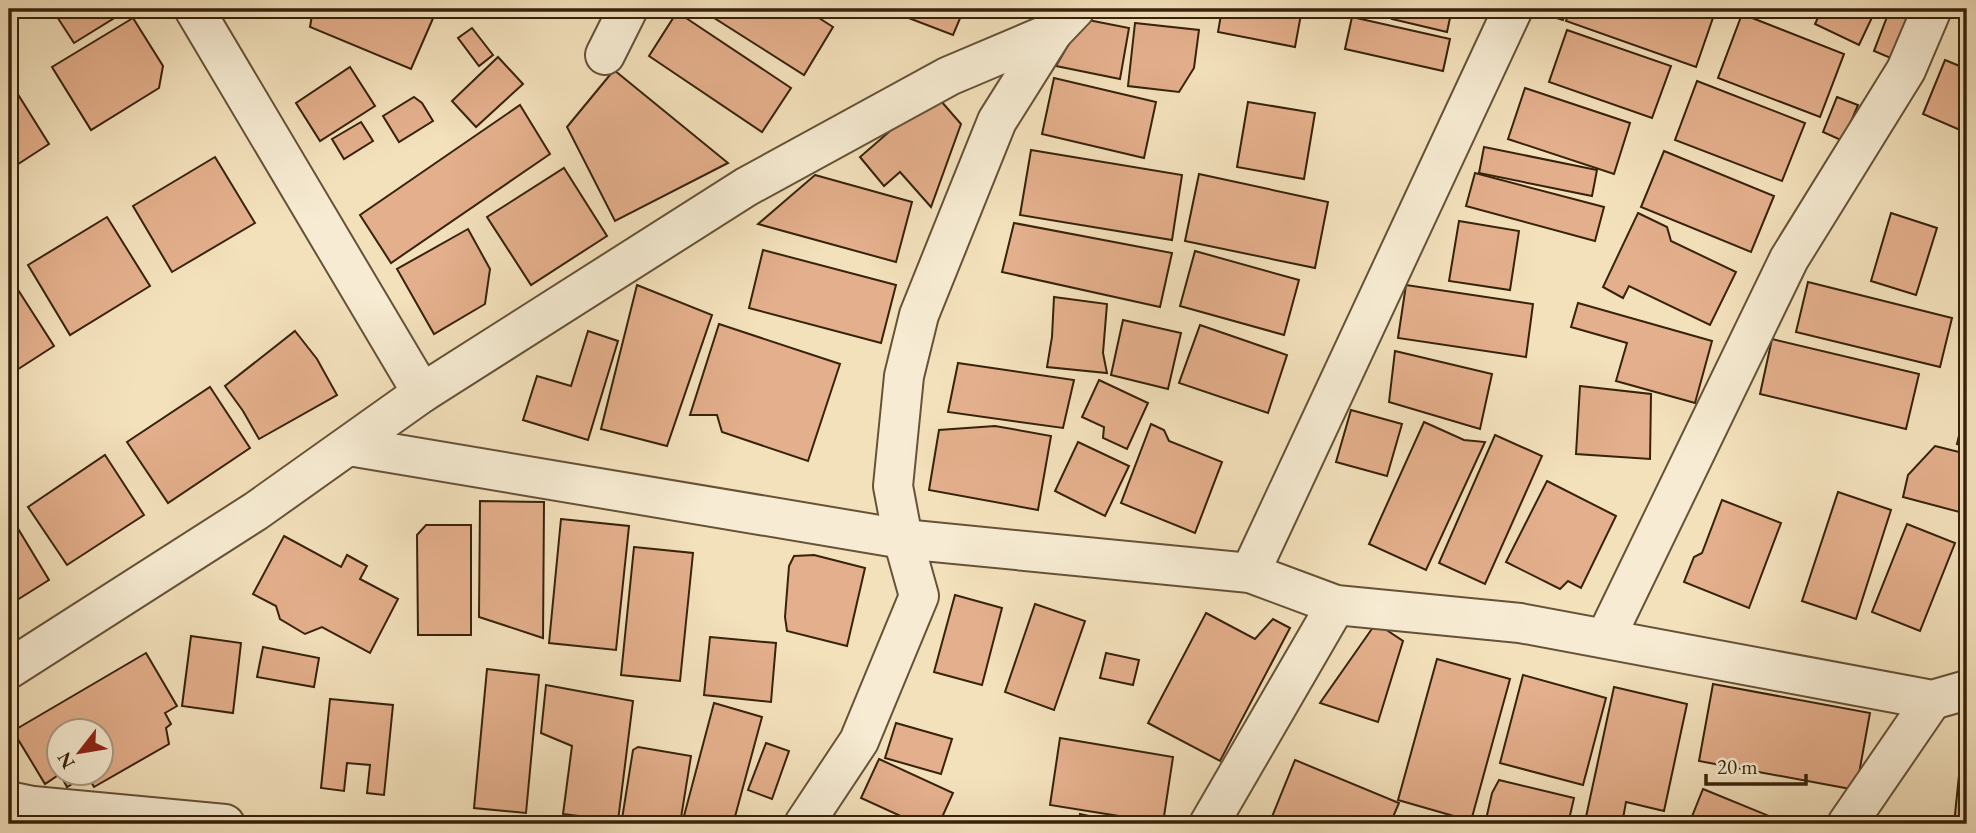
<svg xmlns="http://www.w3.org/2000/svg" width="1976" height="833" viewBox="0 0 1976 833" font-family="'EB Garamond',serif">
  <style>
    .building { fill: #e4af8c; stroke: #37220a; stroke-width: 2; fill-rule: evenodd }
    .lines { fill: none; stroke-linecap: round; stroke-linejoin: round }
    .minor-casing { stroke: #665236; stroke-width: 42 }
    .minor { stroke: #f7ecd3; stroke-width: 38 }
  </style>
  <rect width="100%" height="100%" fill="#f3e1bc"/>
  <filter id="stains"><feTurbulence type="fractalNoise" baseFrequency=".00286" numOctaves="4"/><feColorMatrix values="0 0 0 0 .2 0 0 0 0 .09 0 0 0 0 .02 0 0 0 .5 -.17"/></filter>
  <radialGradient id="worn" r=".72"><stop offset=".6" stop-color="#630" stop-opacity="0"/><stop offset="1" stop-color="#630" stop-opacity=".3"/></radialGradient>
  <g class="building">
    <polygon points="52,9 121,9 124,12 74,43"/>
    <polygon points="313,9 424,9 434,16 411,69 310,27"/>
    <polygon points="700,9 805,9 833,27 804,75"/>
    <polygon points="885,9 964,9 953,35"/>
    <polygon points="1222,9 1302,9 1295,47 1218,32"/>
    <polygon points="1359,9 1389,9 1388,14"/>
    <polygon points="1395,9 1452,9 1447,32 1392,19"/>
    <polygon points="1546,9 1567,9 1563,20 1544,14"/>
    <polygon points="1570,9 1716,9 1696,67 1566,21"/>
    <polygon points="1822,9 1876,9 1859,45 1815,24"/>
    <polygon points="1890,9 1912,11 1893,59 1874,51"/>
    <polygon points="677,12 791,88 762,132 649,56"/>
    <polygon points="1742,14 1844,54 1820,117 1718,78"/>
    <polygon points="1352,17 1450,39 1443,71 1345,49"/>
    <polygon points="133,18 163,66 159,88 91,130 52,67"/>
    <polygon points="1083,19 1129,28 1120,79 1056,66"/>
    <polygon points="1135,23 1199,30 1194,68 1179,92 1128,86"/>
    <polygon points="472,28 493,55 479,66 458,38"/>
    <polygon points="1567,30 1671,66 1652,118 1549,82"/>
    <polygon points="498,57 523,84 476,127 452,101"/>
    <polygon points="1945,60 1967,69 1967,133 1923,114"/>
    <polygon points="350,67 375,106 320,141 296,103"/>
    <polygon points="614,70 728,163 615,221 567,127"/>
    <polygon points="1054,78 1156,102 1144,158 1042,134"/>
    <polygon points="9,80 49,144 9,170"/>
    <polygon points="1697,81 1805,123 1782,181 1675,140"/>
    <polygon points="1525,88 1630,123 1614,174 1508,139"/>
    <polygon points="934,93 961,124 931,207 900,172 884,186 860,157"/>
    <polygon points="414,97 422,103 433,121 399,142 383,116"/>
    <polygon points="1837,97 1858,105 1843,141 1823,132"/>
    <polygon points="1248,102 1315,113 1304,179 1237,167"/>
    <polygon points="520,105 550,154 391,263 360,215"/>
    <polygon points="361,122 373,141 344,159 332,139"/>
    <polygon points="1484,147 1597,170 1592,196 1479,173"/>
    <polygon points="1031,150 1182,175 1172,240 1020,215"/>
    <polygon points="1664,151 1774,196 1751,252 1641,207"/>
    <polygon points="215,157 255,223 172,272 133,206"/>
    <polygon points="564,168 607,236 531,285 487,217"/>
    <polygon points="1475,173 1604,207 1595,241 1466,206"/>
    <polygon points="1199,174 1328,202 1315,268 1185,241"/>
    <polygon points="815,175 912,202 896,262 758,224"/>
    <polygon points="1638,213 1667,227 1671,241 1736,272 1710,325 1629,286 1623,298 1603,287"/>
    <polygon points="1891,213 1937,228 1916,295 1871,281"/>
    <polygon points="107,217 150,286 70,335 28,265"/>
    <polygon points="1459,221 1519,231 1510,290 1449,281"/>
    <polygon points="1014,223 1172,253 1160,307 1002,272"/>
    <polygon points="468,229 490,269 485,304 434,334 397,269"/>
    <polygon points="763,250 896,285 881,343 749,308"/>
    <polygon points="1195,251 1299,280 1284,335 1180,306"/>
    <polygon points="13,282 54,346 9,375 9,284"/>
    <polygon points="1808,282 1952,318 1940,367 1796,332"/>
    <polygon points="637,285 712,315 667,446 601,429"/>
    <polygon points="1406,285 1533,304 1526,357 1398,338"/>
    <polygon points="1054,297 1107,304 1103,353 1107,373 1047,367 1052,337"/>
    <polygon points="1578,303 1712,341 1695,403 1616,381 1627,343 1571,327"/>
    <polygon points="1123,320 1181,333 1168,389 1111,375"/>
    <polygon points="719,324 840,364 808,461 722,432 717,415 690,415"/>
    <polygon points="1200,325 1287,355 1268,413 1179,383"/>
    <polygon points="295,331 317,359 337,395 259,439 243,411 225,386"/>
    <polygon points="588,331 618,341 588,440 523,420 537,376 571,386"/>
    <polygon points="1772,339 1919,374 1906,429 1760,394"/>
    <polygon points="1395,351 1492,374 1480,429 1389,402"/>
    <polygon points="958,363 1074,380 1063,428 948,412"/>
    <polygon points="1099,380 1148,403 1127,449 1103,438 1104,427 1082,417"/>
    <polygon points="1580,386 1651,394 1650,459 1576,454"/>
    <polygon points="210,387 250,448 168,503 127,442"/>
    <polygon points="1967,402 1967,447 1957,444"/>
    <polygon points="1351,410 1402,424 1387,476 1336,462"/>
    <polygon points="1424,422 1464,440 1485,442 1426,570 1369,544"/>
    <polygon points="1151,424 1164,430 1169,441 1222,462 1195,533 1121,503"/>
    <polygon points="995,426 1051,436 1038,510 929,490 939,430"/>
    <polygon points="1495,435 1542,456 1485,584 1439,563"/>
    <polygon points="1078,442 1129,466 1105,516 1055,491"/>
    <polygon points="1935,446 1967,454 1967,514 1903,497 1908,475"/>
    <polygon points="105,455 144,515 67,565 28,507"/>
    <polygon points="1547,481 1616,516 1581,588 1568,581 1560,589 1506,562"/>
    <polygon points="1838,492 1891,510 1856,619 1802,601"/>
    <polygon points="1722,500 1781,523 1749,608 1684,582 1694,557 1702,553"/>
    <polygon points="480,501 544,502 543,638 479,617"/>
    <polygon points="11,517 49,580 9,605 9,519"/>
    <polygon points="561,519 629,526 616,650 549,643"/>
    <polygon points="1907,524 1955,543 1920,631 1872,612"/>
    <polygon points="426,525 471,525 471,635 418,635 417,535"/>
    <polygon points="284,536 341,567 347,555 367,566 360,579 398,599 370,653 322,627 305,634 280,619 276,606 253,594"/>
    <polygon points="634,547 693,553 680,681 621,675"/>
    <polygon points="814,555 865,568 847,646 787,631 785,617 789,566 794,556"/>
    <polygon points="955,595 1002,608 982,685 934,672"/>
    <polygon points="1035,604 1085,621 1054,710 1005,692"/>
    <polygon points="1206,613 1255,639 1273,619 1290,628 1220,761 1148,723"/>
    <polygon points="1376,623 1403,641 1378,722 1320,703"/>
    <polygon points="191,636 241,643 233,713 182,706"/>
    <polygon points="710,637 776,643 771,702 704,695"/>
    <polygon points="263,647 319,658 314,687 257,677"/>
    <path d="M146 653 177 706 165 713 171 724 166 728 169 744 94 787 87 775 67 787 60 774 45 784 13 731ZM60 732H102V774H60Z"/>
    <polygon points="1106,653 1139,660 1133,685 1100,678"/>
    <polygon points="1437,659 1510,679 1471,821 1398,800"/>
    <polygon points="487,669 539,675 526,813 474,808"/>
    <polygon points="1523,675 1606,698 1583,785 1500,763"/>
    <polygon points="1713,684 1870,713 1856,790 1699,761"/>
    <polygon points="546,685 633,701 618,821 563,814 572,746 541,733"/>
    <polygon points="1614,687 1687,704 1664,811 1626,802 1622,824 1586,817"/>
    <polygon points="330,699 393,705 384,795 367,793 370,765 347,763 344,791 321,788"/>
    <polygon points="714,703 762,717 733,824 715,824 684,816"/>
    <polygon points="896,723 952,739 941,774 885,758"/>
    <polygon points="1964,727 1967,728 1967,824 1954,824"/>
    <polygon points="1060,738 1173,757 1163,823 1050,805"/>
    <polygon points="766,743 789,751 772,799 748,790"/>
    <polygon points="638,747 691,756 680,824 654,824 622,819 633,750"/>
    <polygon points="879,759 953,793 939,824 918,824 861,798"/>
    <polygon points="1295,760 1399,803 1390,824 1269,824"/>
    <polygon points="1499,780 1574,798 1568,824 1485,824 1492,793"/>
    <polygon points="1703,789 1786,823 1786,824 1689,824"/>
    <polygon points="1080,814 1126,824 1078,824"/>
  </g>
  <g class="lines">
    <g class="minor-casing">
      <g id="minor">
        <polyline points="194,9 422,393"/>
        <polyline points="605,55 628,9"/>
        <polyline points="349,446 903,539 1250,573 1336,605 1520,623 1932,700 1967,690"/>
        <polyline points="1250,573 1513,9"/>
        <polyline points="1606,637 1789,259 1906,70 1932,9"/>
        <polyline points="9,669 256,511 422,393 746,187 949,76 1053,32 1075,9"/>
        <polyline points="9,801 33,806 225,824"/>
        <polyline points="804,824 859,741 919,596 903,539 893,486 904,376 919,315 997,121 1053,32"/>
        <polyline points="1209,824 1336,605"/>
        <polyline points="1847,824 1932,700"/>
      </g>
    </g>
    <use href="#minor" class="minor"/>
  </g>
  <rect width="1976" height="833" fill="none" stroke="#f3e1bc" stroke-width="35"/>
  <rect x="10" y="10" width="1955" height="812" fill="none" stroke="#37220a" stroke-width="3.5"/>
  <rect x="18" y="18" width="1941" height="798" fill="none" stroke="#37220a" stroke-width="2"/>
  <g transform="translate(80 752) rotate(239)"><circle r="33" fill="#f7ecd3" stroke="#aa9b83" stroke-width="2"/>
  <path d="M0-5L12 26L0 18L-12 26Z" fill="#8f2418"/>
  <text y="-10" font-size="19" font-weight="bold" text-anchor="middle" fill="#37220a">N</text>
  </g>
  <path d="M1706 774v10h100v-10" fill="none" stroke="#37220a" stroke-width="3.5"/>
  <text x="1717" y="774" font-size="21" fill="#37220a" stroke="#f7ecd3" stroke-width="5" paint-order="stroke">20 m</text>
  <rect width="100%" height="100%" filter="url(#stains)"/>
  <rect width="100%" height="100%" fill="url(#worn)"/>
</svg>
